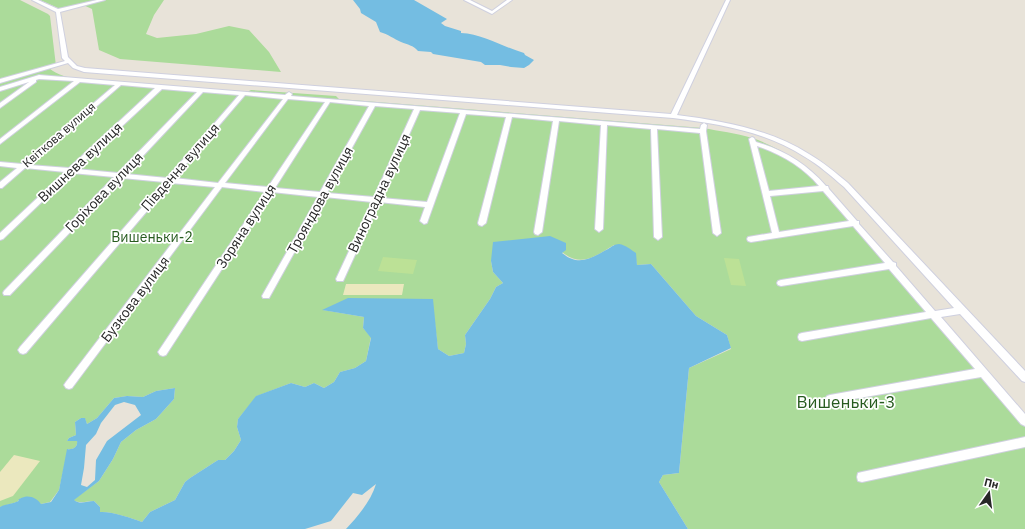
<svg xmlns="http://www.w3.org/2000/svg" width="1025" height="529" viewBox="0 0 1025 529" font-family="'IBM Plex Sans',sans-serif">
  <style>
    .green { fill: #abdb9a }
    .sand { fill: #ebe8be }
    .pitch { fill: #bce196 }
    .water { fill: #74bde2; fill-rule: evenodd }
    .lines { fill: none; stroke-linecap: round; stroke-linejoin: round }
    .minor-casing { stroke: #cfd0df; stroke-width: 2 }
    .minor { fill: #fff; fill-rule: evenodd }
    .labels { text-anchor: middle; stroke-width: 3.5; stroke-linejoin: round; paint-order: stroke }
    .far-street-label { font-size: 12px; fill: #272727; stroke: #fff }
    .street-label { font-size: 14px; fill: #272727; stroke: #fff }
    .park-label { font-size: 14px; fill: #275b1f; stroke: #fff }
    .near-park-label { font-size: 17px; fill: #275b1f; stroke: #fff }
  </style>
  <rect width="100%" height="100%" fill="#e8e3d9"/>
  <g class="green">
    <path d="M0 0H20L48 14 50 16 56 66 49 68C65 82 94 80 114 82L118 81 129 83 247 92 251 90 336 96 339 99 703 128C719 131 736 133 752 138 780 147 804 165 825 184L1025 415V529H688L659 482 663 475 679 473 689 368 731 349 727 335 696 316 651 264 637 265 636 260 614 245C595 256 582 268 562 252L491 261 493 272 503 283 496 287 490 299 465 335 466 344 464 353 449 356 438 349 432 299H405L323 310 364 317 363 328 371 337 366 361 355 368 340 372 334 382 324 388 314 383 305 387 291 383 257 396 238 419 237 427 241 440 234 451 225 460H218L190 478 185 482 175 500 150 512 142 522C132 518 110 511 100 512V507L94 501C87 501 80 504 73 500L99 481 113 459 121 442 136 430 156 419 174 399 175 388 156 391 143 397 127 396 114 398 97 418 87 424 85 419 81 418 75 422 76 435 69 438 67 441H77C78 447 73 450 68 449L59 490 50 502 41 504 21 498 17 502 0 507Z"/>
    <polygon points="40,0 164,0 154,15 146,34 157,38 196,34 229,26 249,30 269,52 281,72 120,59 99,50 92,9 81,4 60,9"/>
  </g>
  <g class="sand">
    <polygon points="346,284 404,284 402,295 343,295"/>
    <polygon points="14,455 40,461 13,496 0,501 0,472"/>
  </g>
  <g class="pitch">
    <polygon points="383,257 417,260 413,274 378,271"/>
    <polygon points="724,258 739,259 746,286 731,285"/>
  </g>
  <g class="water">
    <path d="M353 0H414L447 19 441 23 445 26 461 31V33C483 34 503 47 524 53L525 55 534 60 529 65 524 68 511 67 500 65H485L481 62 433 54 431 52 418 51C413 45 408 45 401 42 394 39 388 34 380 32L376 22 361 13 360 9Z"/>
    <path d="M550 236 566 243V250L562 253C579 267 591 258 608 249 611 247 615 244 619 244 626 245 631 250 636 253L637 265 651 264 696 316 727 335 731 348 689 368 679 473 663 475 659 482 688 529H346C358 516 371 501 376 484L362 495 353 493 331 521 305 529H0V507C5 504 11 504 16 502 22 500 15 501 21 498 29 494 37 498 41 504L51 502 59 490 67 449C73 450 78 447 77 441H67L69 438 76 435 75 422 81 418H85L87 424 97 418 114 398 127 396 143 397 156 391 175 388 174 399 156 419 136 430 121 442 113 459 99 481 74 500C80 505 87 501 94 501L100 507V512C111 511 132 518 142 522L150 512 175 500 185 482 190 478 218 460H225L234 451 241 440 237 427 238 419 256 396 291 383 305 387 314 383 324 388 334 382 340 372 355 368 366 361 371 338 363 328 364 317 322 310 348 298 433 299 438 349 449 356 464 353 466 344 465 335 490 299 496 287 503 283 493 272 491 261 493 242ZM124 402 135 405 141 415 107 441 96 460 95 480 87 487 81 485 84 468 86 445 96 434 101 423 115 405Z"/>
  </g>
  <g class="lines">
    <g class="minor-casing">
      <g id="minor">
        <path d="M32 0H38L58 9 97 0H105L60 12 68 57 77 66 85 68 671 114 726 0H730L677 115C723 121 769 129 809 154 823 162 836 173 848 183L1025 371V382L1022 381 960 314 941 317 1025 414V426L1021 424 981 377 830 403 827 402 825 399 827 396 830 395 975 369 931 318 802 341 799 340 798 337 799 334 802 333 926 312 889 269 781 286 778 285 777 283 778 281 781 280 885 263 853 226 751 242 748 241 747 239 748 237 772 233 749 139 752 137 754 138 756 142C784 150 807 164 826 186H828L829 189 857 221H859V224L893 262 896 263V266L935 311 954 308 844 187C831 176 819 165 805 157 765 131 719 124 673 118L84 72 73 68 68 63 0 83V79L65 61 62 58 56 12ZM757 146C781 154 803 167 819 186L769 191ZM823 191 849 221 779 232 770 196Z"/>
        <polygon points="464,0 470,0 492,11 507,0 512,0 492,14"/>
        <path d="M39 75 285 95 289 92 292 94 291 96 700 129 701 125 704 123 707 125 706 131 721 233 717 236 713 233 700 133 657 129 662 237 658 240 654 237 651 129 607 125 603 229 599 232 595 229 601 125 559 121 542 232 538 235 535 234 534 232 553 121 512 117 486 223 482 226 479 225 478 223 506 117 466 114 427 223 424 224 420 221 425 207 379 202 344 279 343 281H337L336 279 372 202 325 197 269 298H263L262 296 318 197 272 192 166 355 163 356 160 355 158 352 160 349 265 192 222 187 72 388 69 389 66 388 64 385 66 382 215 187 171 183 26 353 23 354 20 353 18 350 20 347 164 182 122 178 10 295H4L3 293 4 291 114 177 72 173 3 239 0 240V233L65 172 25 168 2 188H0V182L17 168 0 166V162L22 164 115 85 80 82 0 144V139L74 81 39 79 36 80V82L0 108V103L29 82 0 91V87ZM121 85 155 88 69 168 29 165ZM162 89 197 92 118 173 76 169ZM203 92 239 95 167 178 126 174ZM245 95 283 99 218 183 174 178ZM288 99 325 102 268 187 225 183ZM330 102 369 106 320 192 275 188ZM375 106 414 109 374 197 327 193ZM420 110 460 113 427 202 381 198Z"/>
        <polygon points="1025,437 1025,447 862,482 858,481 857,477 858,473 862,472"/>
      </g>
    </g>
    <use href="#minor" class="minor"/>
  </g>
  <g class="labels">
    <g class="far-street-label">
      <text transform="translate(59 135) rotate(-41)" y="4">Квіткова вулиця</text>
    </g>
    <g class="street-label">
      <text transform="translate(80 162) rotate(-43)" y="5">Вишнева вулиця</text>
      <text transform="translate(180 167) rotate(-49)" y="5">Південна вулиця</text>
      <text transform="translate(104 192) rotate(-46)" y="5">Горіхова вулиця</text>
      <text transform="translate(379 193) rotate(-65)" y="5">Виноградна вулиця</text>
      <text transform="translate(320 200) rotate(-61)" y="5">Трояндова вулиця</text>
      <text transform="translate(246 226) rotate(-57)" y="5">Зоряна вулиця</text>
      <text transform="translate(135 299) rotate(-53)" y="5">Бузкова вулиця</text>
    </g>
    <g class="park-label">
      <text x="152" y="242">Вишеньки-2</text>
    </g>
    <g class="near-park-label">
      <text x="846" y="408">Вишеньки-3</text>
    </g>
  </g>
  <g transform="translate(989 493) rotate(14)" stroke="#ffffff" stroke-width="3" paint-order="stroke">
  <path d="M0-3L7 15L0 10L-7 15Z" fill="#272727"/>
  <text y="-6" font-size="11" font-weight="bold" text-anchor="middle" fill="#272727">Пн</text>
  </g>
</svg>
